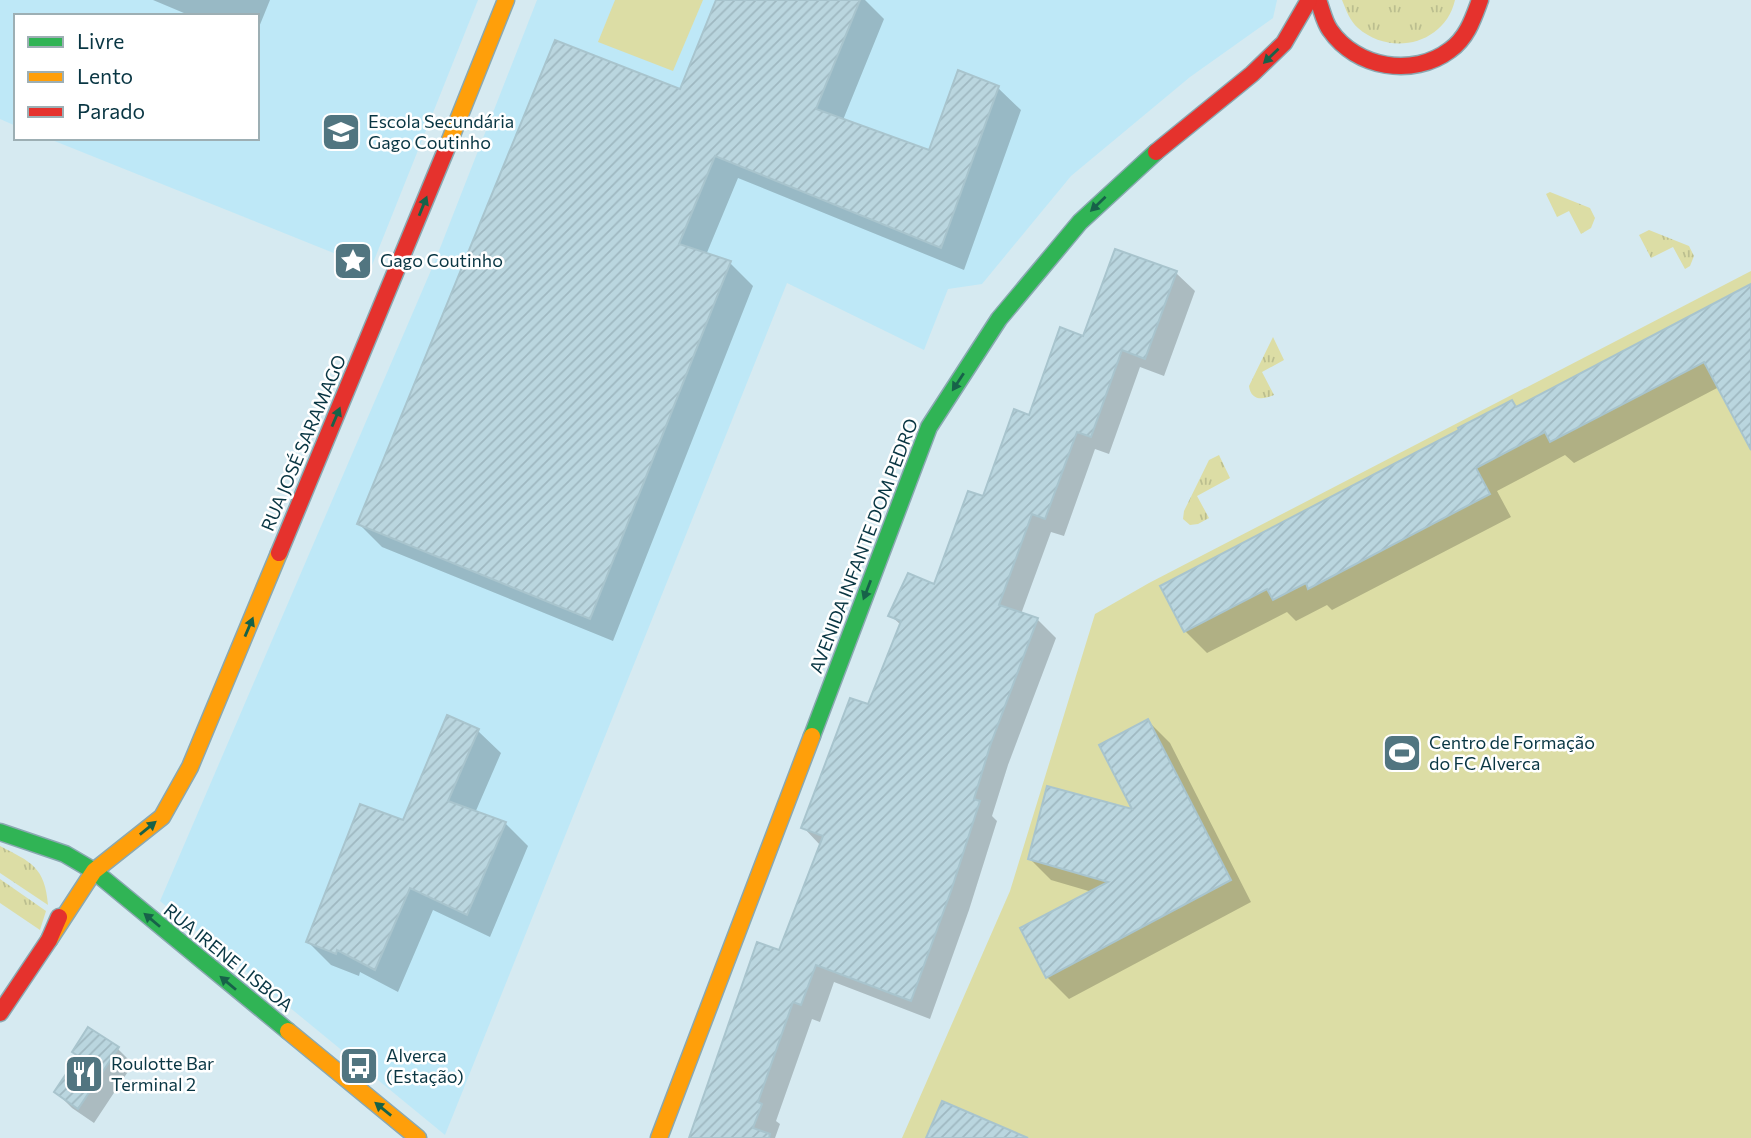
<svg xmlns="http://www.w3.org/2000/svg" width="1751" height="1138" viewBox="0 0 1751 1138" font-family="Commissioner,sans-serif">
  <style>
    .built { fill: #bee8f7 }
    .grass { fill: url(#grass-tufts) }
    .pitch { fill: #dcdda5 }
    .shadow { fill: #0003 }
    .building { fill: url(#building-hatch); stroke: #a8c4cd; stroke-width: 2 }
    .lines { fill: none; stroke-linecap: round; stroke-linejoin: round }
    .fast-casing { stroke: #8aa8b1; stroke-width: 19 }
    .slow-casing { stroke: #8aa8b1; stroke-width: 19 }
    .jam-casing { stroke: #8aa8b1; stroke-width: 19 }
    .fast { stroke: #30b455; stroke-width: 16 }
    .slow { stroke: #ff9f0a; stroke-width: 16 }
    .jam { stroke: #e5322d; stroke-width: 16 }
    .oneway { fill: #176249 }
    .labels { text-anchor: middle; stroke-width: 5; stroke-linejoin: round; paint-order: stroke }
    .poi-label { font-size: 18px; fill: #093643; stroke: #fff; text-anchor: start }
    .street-label { font-size: 18px; fill: #093643; stroke: #fff }
  </style>
  <defs>
    <pattern id="grass-tufts" width="24" height="20" patternUnits="userSpaceOnUse" patternTransform="scale(1.75)"><rect width="24" height="20" fill="#dcdda5"/><path d="M3 7l-1-3M5 7V3M7 7l1-3M15 17l-1-3M17 17v-4M19 17l1-3" fill="none" stroke="#bbbe8f"/></pattern>
    <pattern id="building-hatch" width="6" height="6" patternUnits="userSpaceOnUse" patternTransform="scale(1.75)"><rect width="6" height="6" fill="#bad6df"/><path d="M-1 1l2-2M0 6l6-6M5 7l2-2" fill="none" stroke="#9fb8c1"/></pattern>
  </defs>
  <rect width="100%" height="100%" fill="#d6eaf1"/>
  <g class="built">
    <polygon points="0,0 478,0 371,268 47,138 257,138 257,16 16,16 16,126 0,119"/>
    <polygon points="537,0 1277,0 1273,18 1190,77 1071,176 982,284 948,289 924,350 787,283 445,1135 160,901 435,261"/>
  </g>
  <g class="grass">
    <path d="M1342 0H1455C1445 44 1391 57 1358 28 1350 21 1346 10 1342 0Z"/>
    <polygon points="1550,192 1590,208 1595,218 1591,228 1581,234 1569,211 1557,217 1546,194"/>
    <polygon points="1649,230 1689,246 1694,256 1690,266 1685,269 1673,247 1651,258 1639,235"/>
    <path d="M1273 337 1284 360 1262 372 1274 395C1263 400 1251 401 1249 386Z"/>
    <polygon points="1219,455 1230,478 1197,496 1209,518 1198,524 1190,525 1183,519 1184,511 1209,460"/>
    <path d="M0 846C31 862 45 867 48 905L0 873Z"/>
    <polygon points="0,879 46,911 40,930 0,903"/>
  </g>
  <g class="pitch">
    <polygon points="615,0 703,0 673,71 598,42"/>
    <polygon points="1751,271 1751,1138 902,1138 1010,891 1095,614 1149,583"/>
  </g>
  <g class="shadow">
    <polygon points="153,0 270,0 257,32 257,16 191,16"/>
    <polygon points="718,0 865,0 884,19 843,120 930,152 998,88 1021,110 964,270 738,178 706,255 730,263 753,286 613,641 382,547 359,524 681,91"/>
    <polygon points="1176,273 1195,291 1164,376 1140,367 1109,454 1095,449 1064,536 1051,532 1021,614 1037,619 1056,638 1008,765 992,816 997,821 969,910 930,1019 834,982 820,1022 812,1019 776,1121 780,1124 775,1138 691,1138 780,952 821,846 803,827 869,706 901,625 890,615 935,587 1030,417 1084,338"/>
    <polygon points="1751,286 1751,438 1719,387 1574,463 1565,455 1497,491 1511,517 1332,610 1327,605 1296,621 1287,612 1207,653 1185,631 1162,587 1461,431 1511,402 1518,408"/>
    <polygon points="1148,721 1170,743 1251,902 1069,999 1047,977 1022,929 1092,892 1051,880 1030,859 1136,812"/>
    <polygon points="478,731 501,753 475,813 505,823 528,846 490,937 433,910 398,992 360,972 359,976 331,965 308,942"/>
    <polygon points="89,1029 118,1049 133,1064 94,1123 72,1108 56,1092 80,1057"/>
  </g>
  <g class="building">
    <polygon points="716,0 860,0 816,109 929,150 958,70 999,86 941,248 715,156 679,244 731,261 590,619 357,524 555,40 680,89"/>
    <polygon points="1115,249 1177,271 1145,359 1122,350 1091,437 1077,432 1045,519 1032,514 999,605 1038,618 990,746 974,799 980,801 951,891 911,1001 816,965 801,1005 793,1002 758,1102 762,1104 753,1128 770,1134 769,1138 689,1138 757,942 779,950 823,836 801,828 850,698 868,704 901,621 888,616 908,573 934,584 968,491 983,496 1014,409 1029,415 1060,327 1083,336"/>
    <polygon points="1751,284 1751,450 1704,362 1550,442 1545,432 1476,468 1490,494 1308,589 1306,583 1273,600 1267,589 1184,632 1160,586 1459,430 1458,428 1512,400 1516,407"/>
    <polygon points="447,715 479,729 448,801 506,822 467,915 410,888 375,970 337,950 336,954 306,942 360,804 403,820"/>
    <polygon points="1148,719 1231,880 1046,978 1020,928 1108,882 1028,859 1047,786 1132,809 1099,745"/>
    <polygon points="88,1027 119,1047 78,1109 54,1092 78,1056 72,1052"/>
    <polygon points="942,1101 1028,1138 926,1138"/>
  </g>
  <g class="lines">
    <g class="fast-casing">
      <g id="fast">
        <polyline points="812,736 929,427 999,319 1080,222 1156,152"/>
        <polyline points="0,832 65,854 94,871 288,1031"/>
      </g>
    </g>
    <g class="slow-casing">
      <g id="slow">
        <polyline points="448,145 506,0"/>
        <polyline points="49,940 94,871 162,817 190,767 279,553"/>
        <polyline points="288,1031 418,1138"/>
        <polyline points="659,1138 812,736"/>
      </g>
    </g>
    <g class="jam-casing">
      <g id="jam">
        <path d="M1318 0C1322 10 1324 22 1330 30 1356 68 1413 78 1450 50 1467 38 1473 19 1480 0"/>
        <polyline points="1156,152 1252,74 1284,43 1309,0"/>
        <polyline points="279,553 448,145"/>
        <polyline points="0,1013 49,940 59,917"/>
      </g>
    </g>
    <use href="#fast" class="fast"/>
    <use href="#slow" class="slow"/>
    <use href="#jam" class="jam"/>
  </g>
  <defs><path id="oneway-solid" d="M-6-.8H1V-3.2L6.5 0L1 3.2V.8H-6Z" transform="scale(1.75)"/></defs>
  <g class="oneway">
    <use href="#oneway-solid" transform="translate(1271 56) rotate(136)"/>
    <use href="#oneway-solid" transform="translate(1098 204) rotate(136)"/>
    <use href="#oneway-solid" transform="translate(423 206) rotate(-68)"/>
    <use href="#oneway-solid" transform="translate(958 382) rotate(123)"/>
    <use href="#oneway-solid" transform="translate(336 417) rotate(-67)"/>
    <use href="#oneway-solid" transform="translate(867 590) rotate(111)"/>
    <use href="#oneway-solid" transform="translate(249 627) rotate(-67)"/>
    <use href="#oneway-solid" transform="translate(148 828) rotate(-39)"/>
    <use href="#oneway-solid" transform="translate(152 920) rotate(-140)"/>
    <use href="#oneway-solid" transform="translate(228 983) rotate(-140)"/>
    <use href="#oneway-solid" transform="translate(383 1109) rotate(-141)"/>
  </g>
  <defs>
    <g id="school-square" transform="scale(2.0125)"><rect x="-9" y="-9" width="18" height="18" rx="4" fill="#517580" stroke="#fff"/><path d="M0-5L7-2L0 1L-7-2ZM-4 1L0 2.5L4 1V4Q0 6-4 4Z" fill="#fff"/></g>
    <g id="sight-square" transform="scale(2.0125)"><rect x="-9" y="-9" width="18" height="18" rx="4" fill="#517580" stroke="#fff"/><path d="M0-6L1.8-2.2L6-1.7L2.9 1.2L3.7 5.4L0 3.3L-3.7 5.4L-2.9 1.2L-6-1.7L-1.8-2.2Z" fill="#fff"/></g>
    <g id="stadium-square" transform="scale(2.0125)"><rect x="-9" y="-9" width="18" height="18" rx="4" fill="#517580" stroke="#fff"/><path d="M0-5a6.5 5 0 1 0 0 10a6.5 5 0 1 0 0-10ZM-3.5-1.8h7v3.6h-7Z" fill="#fff"/></g>
    <g id="bus-square" transform="scale(2.0125)"><rect x="-9" y="-9" width="18" height="18" rx="4" fill="#517580" stroke="#fff"/><path d="M-5-6H5V4H4V6H2V4H-2V6H-4V4H-5ZM-3.5-4V0h7V-4ZM-3.5 1.2v1.5H-2V1.2ZM2 1.2v1.5H3.5V1.2Z" fill="#fff"/></g>
    <g id="restaurant-square" transform="scale(2.0125)"><rect x="-9" y="-9" width="18" height="18" rx="4" fill="#517580" stroke="#fff"/><path d="M-5-6h1v4h1v-4h1v4h1v-4h1v5L-1.5 .5V6h-2V.5L-5-1ZM5-6V6H3V1.5H1.5Q1.5-4 5-6Z" fill="#fff"/></g>
  </defs>
  <g fill-rule="evenodd">
    <use href="#school-square" x="341" y="132"/>
    <use href="#sight-square" x="353" y="261"/>
    <use href="#stadium-square" x="1402" y="753"/>
    <use href="#bus-square" x="359" y="1066"/>
    <use href="#restaurant-square" x="84" y="1074"/>
  </g>
  <g class="labels">
    <g class="poi-label">
      <text x="368" y="128">Escola Secundária<tspan x="368" dy="21">Gago Coutinho</tspan></text>
      <text x="380" y="267">Gago Coutinho</text>
      <text x="1429" y="749">Centro de Formação<tspan x="1429" dy="21">do FC Alverca</tspan></text>
      <text x="386" y="1062">Alverca<tspan x="386" dy="21">(Estação)</tspan></text>
      <text x="111" y="1070">Roulotte Bar<tspan x="111" dy="21">Terminal 2</tspan></text>
    </g>
    <g class="street-label">
      <text transform="translate(304 443) rotate(-67)" y="6">RUA JOSÉ SARAMAGO</text>
      <text transform="translate(864 546) rotate(-69)" y="6">AVENIDA INFANTE DOM PEDRO</text>
      <text transform="translate(228 958) rotate(39)" y="6">RUA IRENE LISBOA</text>
    </g>
  </g>
  <rect x="14" y="14" width="245" height="126" fill="#ffffff" stroke="#9dafb4" stroke-width="2"/>
  <rect x="28" y="37" width="35" height="10" fill="#30b455" stroke="#9dafb4" stroke-width="2"/>
  <text x="77" y="49" font-size="21" fill="#093643">Livre</text>
  <rect x="28" y="72" width="35" height="10" fill="#ff9f0a" stroke="#9dafb4" stroke-width="2"/>
  <text x="77" y="84" font-size="21" fill="#093643">Lento</text>
  <rect x="28" y="107" width="35" height="10" fill="#e5322d" stroke="#9dafb4" stroke-width="2"/>
  <text x="77" y="119" font-size="21" fill="#093643">Parado</text>
</svg>
